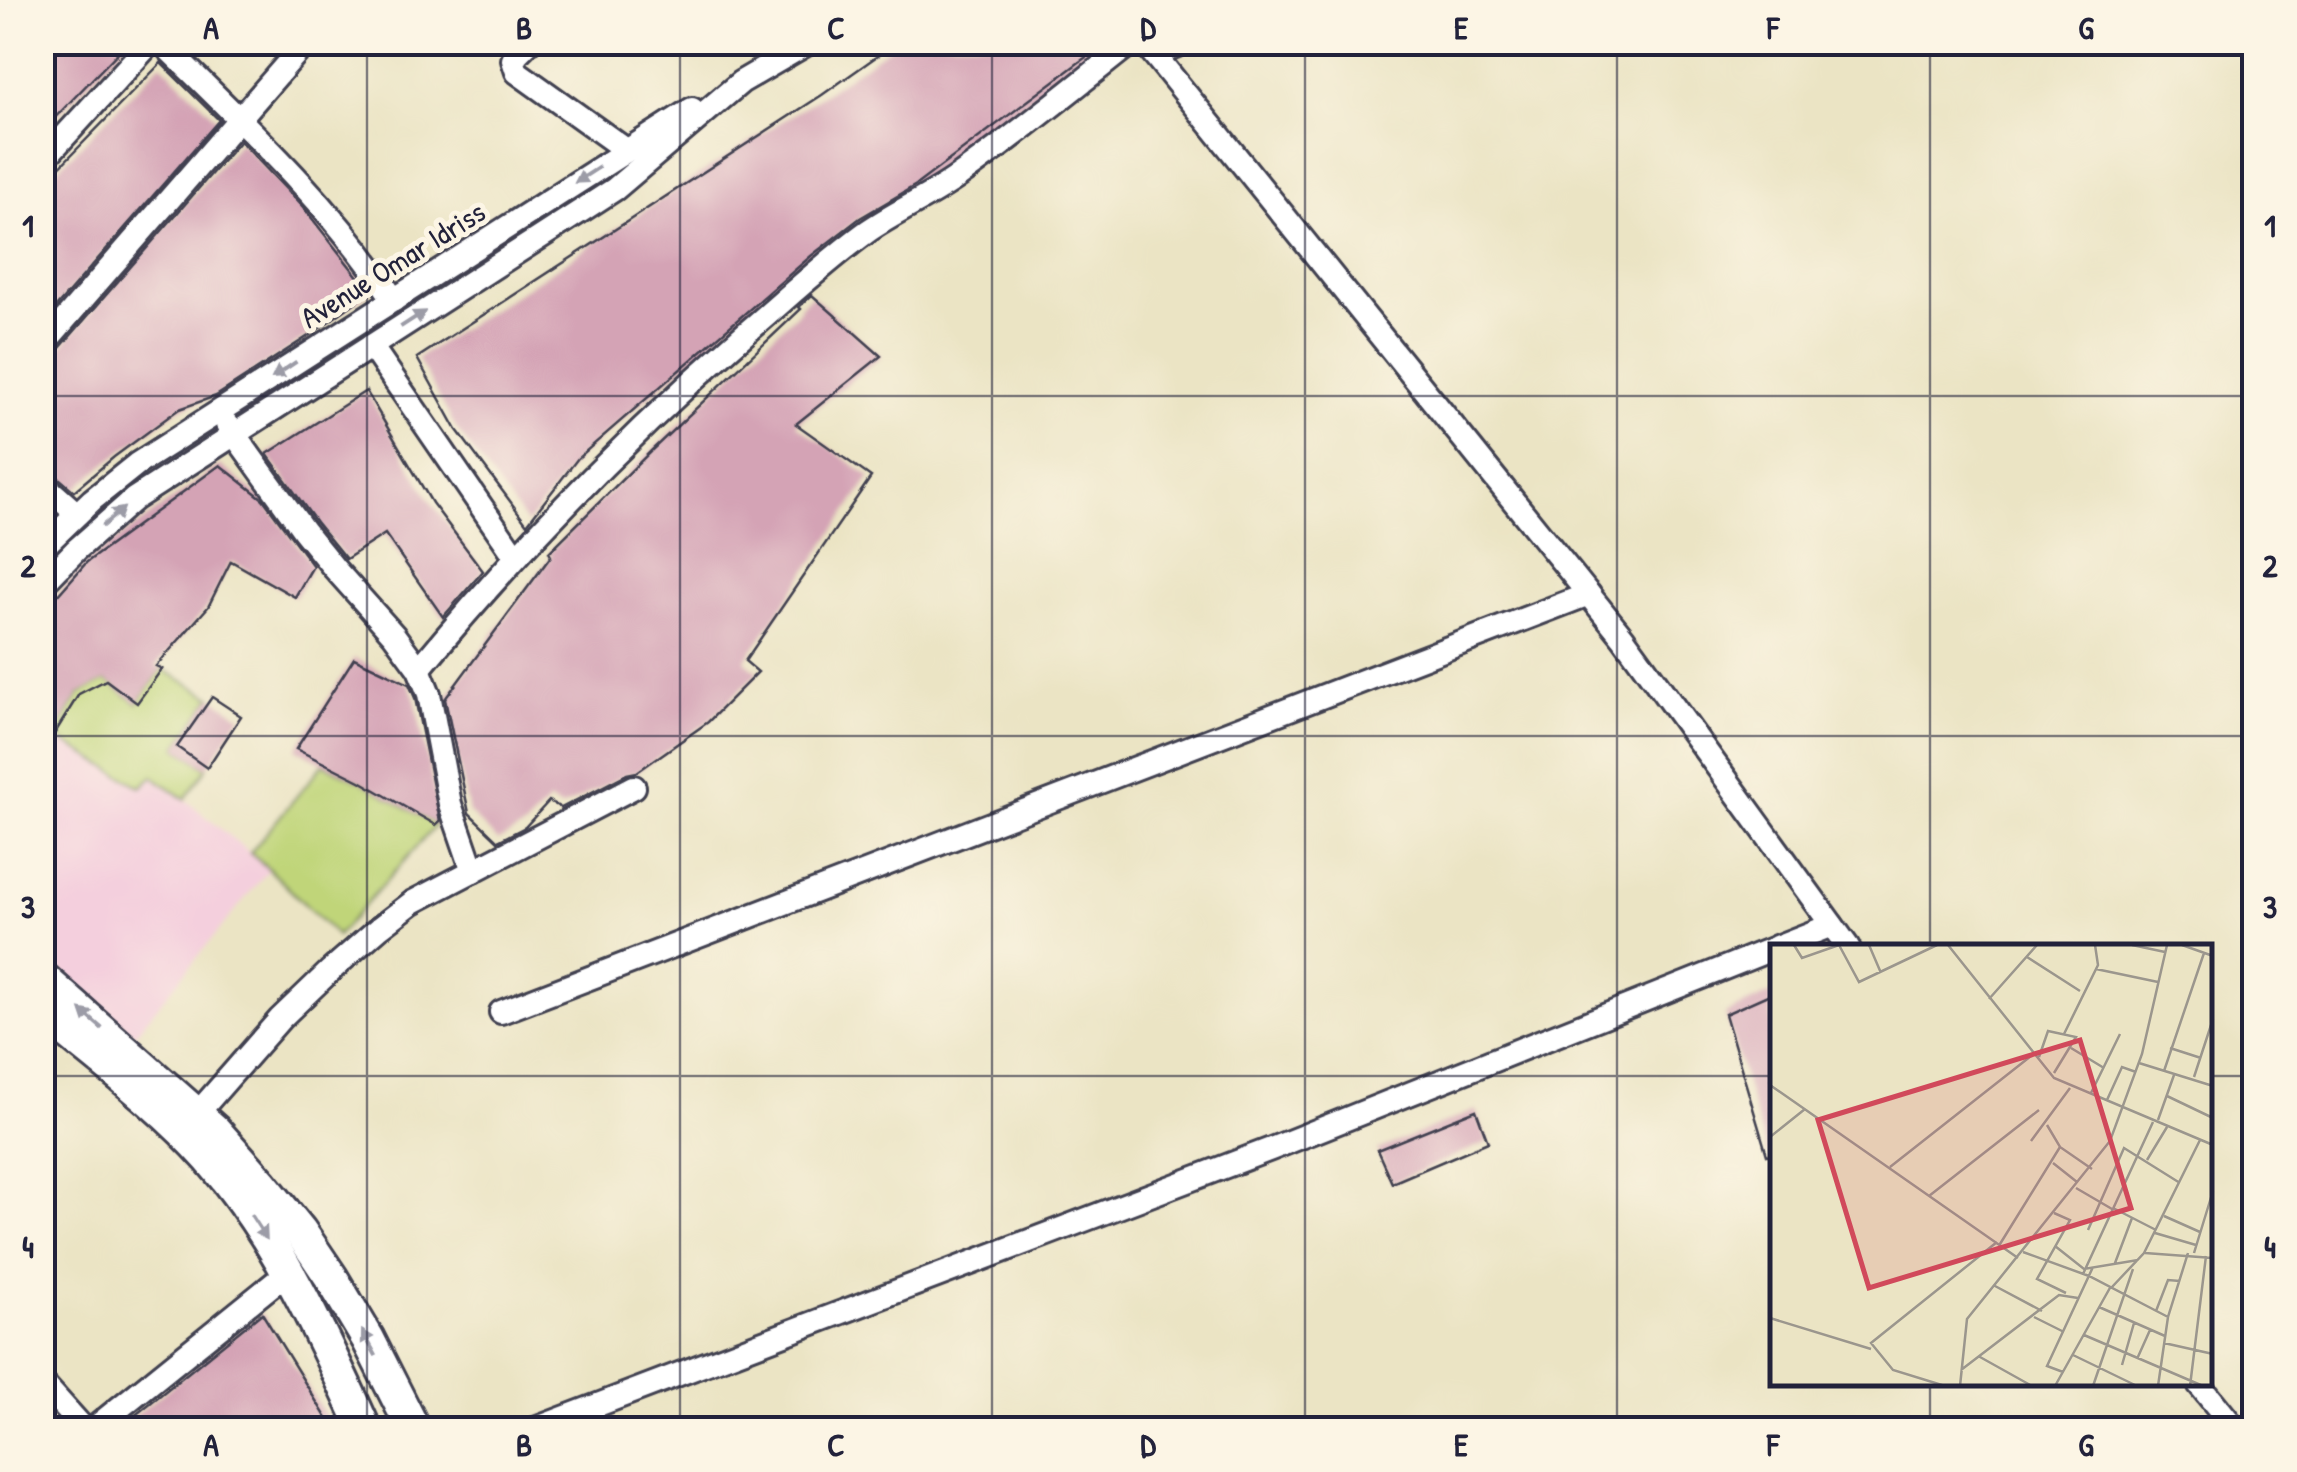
<svg xmlns="http://www.w3.org/2000/svg" width="2297" height="1472" viewBox="0 0 2297 1472" font-family="'Patrick Hand',sans-serif">
  <style>
    .built { fill: #f4cfdd }
    .green { fill: #c0d579; stroke: #717c5a; stroke-width: 2.5 }
    .building { fill: #d4a3b5 }
    .lines { fill: none; stroke-linecap: round; stroke-linejoin: round }
    .street-casing { stroke: #403f50; stroke-width: 28 }
    .secondary-casing { stroke: #403f50; stroke-width: 38 }
    .street { stroke: #fff; stroke-width: 22 }
    .secondary { stroke: #fff; stroke-width: 32 }
    .oneway { fill: #9c9ca7 }
    .grid { fill: none; stroke: #22223b; stroke-width: 2.5; stroke-opacity: 0.55 }
    .labels { text-anchor: middle; stroke-width: 10; stroke-linejoin: round; paint-order: stroke }
    .street-label { font-size: 30px; fill: #22223b; stroke: #fcf5e5 }
    .inset-road { fill: none; stroke: #9b968d; stroke-width: 2.5 }
    .view { fill: #d1495b; fill-opacity: 0.15; stroke: #d1495b; stroke-width: 5 }
    .inset-edge { fill: none; stroke: #22223b; stroke-width: 5 }
    .neatline { fill: none; stroke: #22223b; stroke-width: 4 }
    .grid-label { font-size: 32px; text-anchor: middle; font-weight: bold; fill: #22223b }
  </style>
  <rect width="100%" height="100%" fill="#fcf5e5"/>
  <filter id="ink" filterUnits="userSpaceOnUse"><feTurbulence type="fractalNoise" baseFrequency=".01" numOctaves="2"/><feDisplacementMap in="SourceGraphic" scale="20" xChannelSelector="R" yChannelSelector="G"/><feConvolveMatrix kernelMatrix="1 2 1 2 8 2 1 2 1" color-interpolation-filters="sRGB"/></filter>
  <filter id="wash" filterUnits="userSpaceOnUse"><feTurbulence type="fractalNoise" baseFrequency=".0048" numOctaves="4" result="noise"/><feDisplacementMap in="SourceGraphic" scale="40" xChannelSelector="R" yChannelSelector="G"/><feGaussianBlur stdDeviation="2.25" result="paint"/><feColorMatrix in="noise" values="0 0 0 0 0 0 0 0 0 0 0 0 0 0 0 0 0 1.4 0 .05"/><feComposite in="paint" operator="in"/></filter>
  <g filter="url(#wash)">
    <rect width="100%" height="100%" fill="#ebe4c4"/>
    <polygon class="built" points="43,728 140,787 152,776 185,799 269,869 134,1035 43,955"/>
    <g class="green">
      <polygon points="162,669 212,697 177,747 207,768 185,799 153,776 141,787 54,736 79,694 106,680 137,703"/>
      <polygon points="323,764 360,781 436,825 337,936 269,869 250,853"/>
    </g>
    <g id="blocks">
      <g class="building">
        <polygon points="42,42 128,42 42,131"/>
        <polygon points="897,42 1106,42 916,185 860,218 811,256 578,458 527,524 457,430 417,358 822,95"/>
        <polygon points="161,63 219,120 42,323 42,185"/>
        <polygon points="240,141 303,207 370,292 310,335 216,396 179,409 114,457 74,491 52,472 42,468 42,361 53,356"/>
        <polygon points="812,295 881,356 796,424 871,477 745,661 758,672 708,722 637,772 627,774 561,808 549,801 525,827 498,841 469,813 445,699 551,556 549,552 652,450 801,309 799,307"/>
        <polygon points="366,391 432,503 483,571 443,617 385,534 346,559 316,522 267,454"/>
        <polygon points="220,465 263,499 313,566 295,597 231,561 208,607 156,666 162,669 137,703 106,680 79,694 42,754 42,613 87,562"/>
        <polygon points="354,658 409,684 415,698 440,821 436,825 360,781 296,749"/>
        <polygon points="212,697 241,716 207,768 177,747"/>
        <polygon points="1772,993 1772,1154 1767,1155 1725,1014"/>
        <polygon points="1476,1110 1488,1142 1392,1183 1377,1150"/>
        <polygon points="262,1313 334,1430 117,1430"/>
      </g>
    </g>
  </g>
  <g filter="url(#ink)">
    <use href="#blocks" fill-opacity="0" stroke="#403f50" stroke-width="2.5"/>
    <g class="lines">
      <g class="street-casing">
        <g id="street">
          <path d="M161 42C244 124 330 203 394 300"/>
          <polyline points="529,42 516,55 513,60 517,72 626,150"/>
          <polyline points="1144,42 1623,637 1848,947"/>
          <polyline points="1155,54 1185,42"/>
          <polyline points="42,161 151,42"/>
          <polyline points="42,346 306,42"/>
          <polyline points="371,346 516,557"/>
          <polyline points="227,424 304,531 334,568 394,635 419,669 429,694 450,804 473,871"/>
          <polyline points="42,483 77,514"/>
          <polyline points="42,548 92,500 137,464 692,109"/>
          <polyline points="42,585 76,550 134,499 615,189 741,82 810,42"/>
          <path d="M419 669C519 548 628 436 746 333 786 299 825 262 868 231 897 211 930 197 959 176 1018 134 1075 87 1132 42"/>
          <polyline points="1776,947 1832,925"/>
          <polyline points="501,1012 1589,594"/>
          <polyline points="196,1115 280,1019 330,971 379,928 413,902 634,787"/>
          <polyline points="42,1382 85,1430"/>
          <polyline points="2199,1384 2236,1430"/>
          <polyline points="92,1430 288,1272"/>
          <polyline points="532,1430 1271,1149 1772,949"/>
        </g>
      </g>
      <g class="secondary-casing">
        <g id="secondary">
          <polyline points="42,978 215,1131 261,1183 300,1231 331,1277 368,1339 414,1430"/>
          <path d="M42 1011C99 1059 160 1103 209 1158 278 1237 322 1335 365 1430"/>
        </g>
      </g>
      <use href="#street" class="street"/>
      <use href="#secondary" class="secondary"/>
    </g>
    <defs><path id="oneway-solid" d="M-6-.8H1V-3.2L6.5 0L1 3.2V.8H-6Z" transform="scale(2.5)"/></defs>
    <g class="oneway">
      <use href="#oneway-solid" transform="translate(587 175) rotate(147)"/>
      <use href="#oneway-solid" transform="translate(413 319) rotate(-33)"/>
      <use href="#oneway-solid" transform="translate(284 370) rotate(146)"/>
      <use href="#oneway-solid" transform="translate(113 517) rotate(-40)"/>
      <use href="#oneway-solid" transform="translate(91 1019) rotate(-139)"/>
      <use href="#oneway-solid" transform="translate(259 1227) rotate(57)"/>
      <use href="#oneway-solid" transform="translate(369 1343) rotate(-119)"/>
    </g>
  </g>
  <path class="grid" d="M367 42V1430M680 42V1430M992 42V1430M1305 42V1430M1617 42V1430M1930 42V947M42 396H2254M42 736H2254M42 1076H1772M2210 1076H2254M1930 1384V1430"/>
  <g class="labels">
    <g class="street-label">
      <text transform="translate(393 265) rotate(-32)" y="10">Avenue Omar Idriss</text>
    </g>
  </g>
  <g transform="translate(1770 944)">
    <rect width="442" height="442" fill="#ebe4c4"/>
    <path class="inset-road" d="M24 1 32 14 69 1M69 1 89 38 167 1M99 1 111 29M178 1 284 134 443 201M362 1 395 8M412 1 443 12M257 13 310 47M326 25 388 38M219 55 267 1M294 90 328 21 325 1M301 104 334 124M400 104 431 114M269 113 278 87 306 93 284 129M369 119 443 142M394 127 434 9M424 133 443 75M0 141 248 314M321 149 350 90M397 152 443 174M337 156 352 123 366 128M388 176 404 131M277 181 290 203 322 225M0 193 35 165M261 197 300 144M377 216 397 183M283 219 307 238M120 223 261 112M306 244 342 265M159 252 269 166M343 264 386 286M284 269 300 276 267 335 296 349M394 272 430 288M318 286 354 204 410 239M385 289 426 301M230 300 290 203M285 302 314 325 368 316M253 308 319 332 398 373M375 309 443 314M424 309 443 247M345 319 362 274M313 330 383 178M225 342 272 367M342 343 374 309 430 196M329 363 395 392M386 367 398 336 410 337M264 373 292 387M0 374 101 405M314 391 433 442M394 399 443 410M303 411 367 442M210 413 262 442M367 415 380 386M352 421 364 379M191 426 289 351 308 354M293 428 277 422 323 323M175 442 123 426 101 399 227 298M190 442 197 375 340 197 372 110 397 1M285 442 341 342M323 442 363 325M388 442 398 373 418 309M420 442 436 312"/>
    <path class="view" d="M310 96 361 264 99 344 48 176Z"/>
    <rect width="442" height="442" class="inset-edge"/>
  </g>
  <rect width="2297" height="1472" fill="none" stroke="#fcf5e5" stroke-width="110"/>
  <rect x="55" y="55" width="2187" height="1362" class="neatline"/>
  <g class="grid-label">
    <text x="211" y="39">A</text>
    <text x="524" y="39">B</text>
    <text x="836" y="39">C</text>
    <text x="1148" y="39">D</text>
    <text x="1461" y="39">E</text>
    <text x="1773" y="39">F</text>
    <text x="2086" y="39">G</text>
    <text x="28" y="237">1</text>
    <text x="2270" y="237">1</text>
    <text x="28" y="577">2</text>
    <text x="2270" y="577">2</text>
    <text x="28" y="918">3</text>
    <text x="2270" y="918">3</text>
    <text x="28" y="1258">4</text>
    <text x="2270" y="1258">4</text>
    <text x="211" y="1456">A</text>
    <text x="524" y="1456">B</text>
    <text x="836" y="1456">C</text>
    <text x="1148" y="1456">D</text>
    <text x="1461" y="1456">E</text>
    <text x="1773" y="1456">F</text>
    <text x="2086" y="1456">G</text>
  </g>
</svg>
